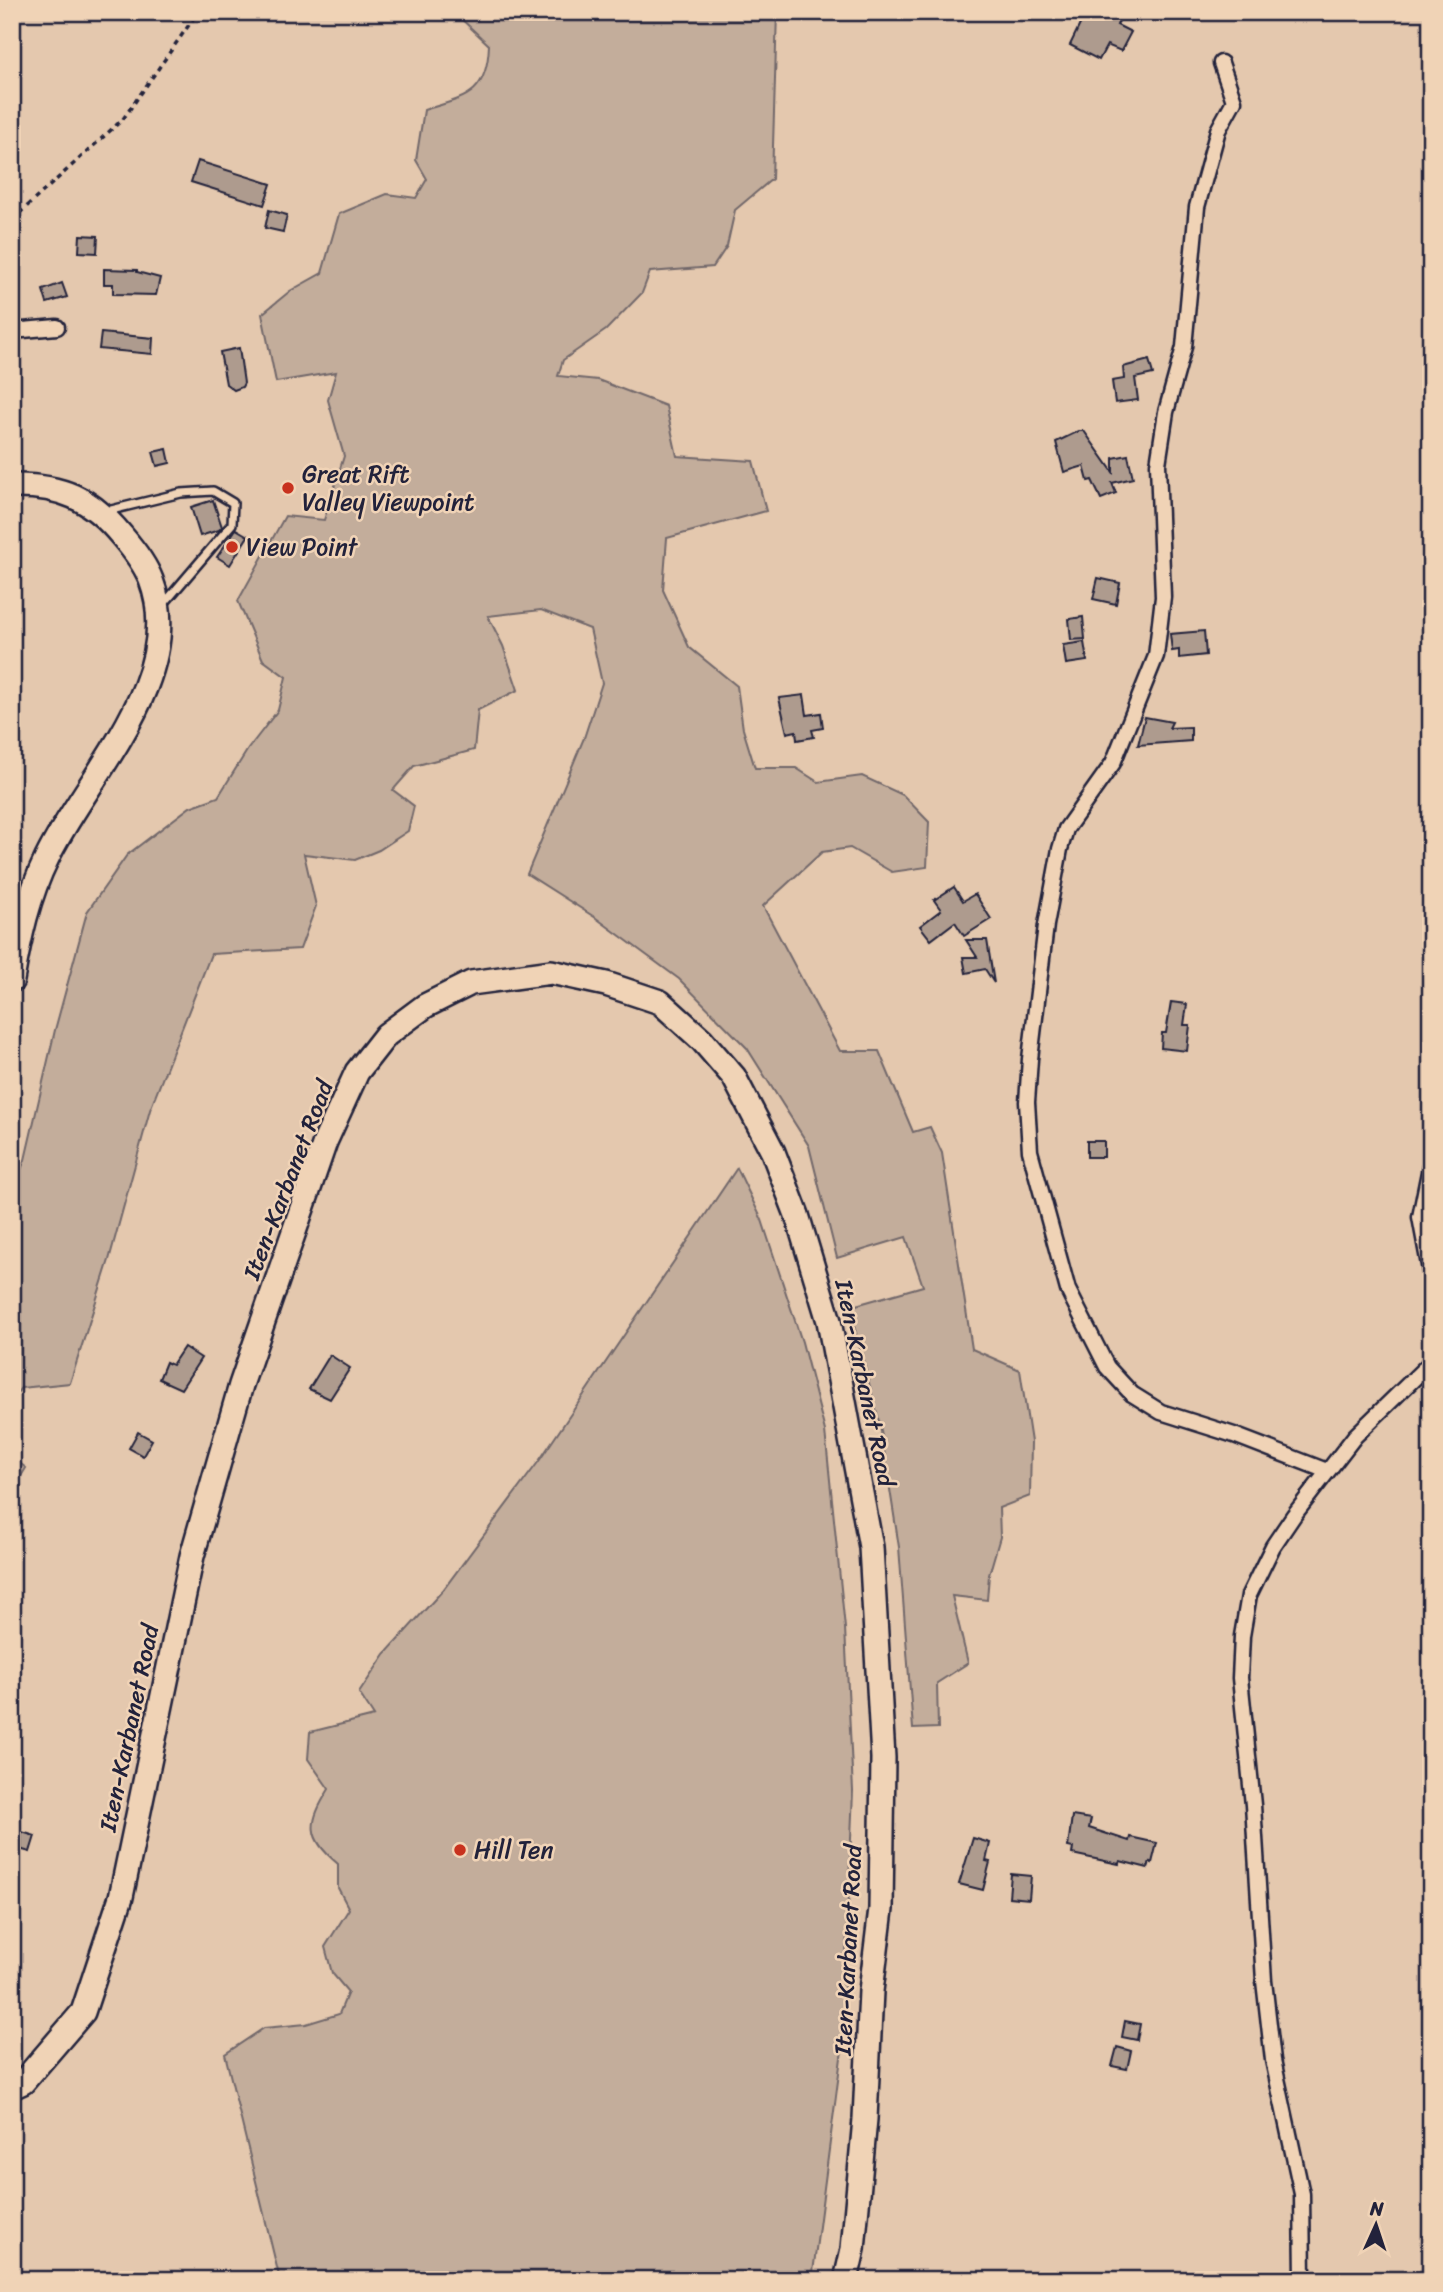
<svg xmlns="http://www.w3.org/2000/svg" width="1443" height="2292" viewBox="0 0 1443 2292" font-family="Sriracha,sans-serif">
  <style>
    .green { fill: #c3ad9b; stroke: #72686b; stroke-width: 2 }
    .building { fill: #ae9b8e; stroke: #22223b; stroke-width: 2 }
    .lines { fill: none; stroke-linecap: round; stroke-linejoin: round }
    .lane-casing { stroke: #22223b; stroke-width: 12 }
    .street-casing { stroke: #22223b; stroke-width: 19 }
    .primary-casing { stroke: #22223b; stroke-width: 28 }
    .path { stroke: #22223b; stroke-width: 3.5; stroke-dasharray: 5 5; stroke-linecap: butt }
    .lane { stroke: #f0d3b6; stroke-width: 7 }
    .street { stroke: #f0d3b6; stroke-width: 14 }
    .primary { stroke: #f0d3b6; stroke-width: 23 }
    .poi-dot { fill: #c8321e; stroke: #f0d3b6; stroke-width: 2.5 }
    .labels { text-anchor: middle; stroke-width: 5; stroke-linejoin: round; paint-order: stroke }
    .poi-label { font-size: 24px; fill: #22223b; stroke: #f0d3b6; text-anchor: start }
    .street-label { font-size: 24px; fill: #22223b; stroke: #f0d3b6 }
  </style>
  <rect width="100%" height="100%" fill="#e4c8ae"/>
  <filter id="ink" filterUnits="userSpaceOnUse"><feTurbulence type="fractalNoise" baseFrequency=".0143" numOctaves="2"/><feDisplacementMap in="SourceGraphic" scale="14" xChannelSelector="R" yChannelSelector="G"/><feConvolveMatrix kernelMatrix="1 2 1 2 8 2 1 2 1" color-interpolation-filters="sRGB"/></filter>
  <g filter="url(#ink)">
    <g class="green">
      <path d="M442 12H777L772 179 735 210 727 246 713 267 650 272 642 293 606 330 563 360 558 376 598 380 666 406 677 456 753 461 766 511 667 538 663 590 689 647 737 686 743 729 755 768H796L818 782 862 776 903 795 929 822 927 867 892 872 850 848 822 852 763 906 840 1051H879L913 1132 930 1127 942 1153 972 1349 1020 1370 1031 1442 1030 1496 999 1508 1000 1537 989 1575 987 1600 952 1596 968 1663 937 1683 938 1728 913 1729 899 1547 880 1425 849 1307 923 1286 906 1237 837 1258 809 1146 747 1048 679 979 596 918 527 874 584 738 602 683 590 629 541 610 488 616 503 646 518 690 478 710 474 750 414 766 393 790 414 806 408 831 379 850 355 860 304 854 316 906 300 949 211 954 150 1110 109 1260 70 1383 21 1388 12 1399V1190L25 1160 55 1030 87 912 127 855 190 807 218 797 248 749 278 710 286 677 263 660 238 601 285 516 324 520 344 456 328 400 336 372 276 382 262 314 290 291 322 273 339 214 387 194 416 198 427 179 416 160 424 110C467 97 487 95 489 45L457 15Z"/>
      <path d="M737 1168 762 1220 802 1342 825 1431 845 1628 853 1791 842 2050 812 2280H280L225 2054 264 2028 306 2024 339 2014 348 1992 332 1973 325 1947 349 1909 338 1888V1864C306 1837 308 1823 329 1789L308 1759 310 1732 374 1716 359 1693 385 1654 443 1590 539 1461Z"/>
      <polygon points="12,1457 26,1468 12,1491"/>
    </g>
    <g class="building">
      <polygon points="1086,12 1102,12 1119,21 1117,25 1131,32 1121,51 1107,45 1099,60 1070,45"/>
      <polygon points="198,161 271,184 264,205 191,182"/>
      <polygon points="269,210 287,215 283,232 265,228"/>
      <polygon points="80,235 98,236 97,253 79,252"/>
      <polygon points="104,269 137,270 137,272 160,278 156,295 113,294 113,284 104,284"/>
      <polygon points="62,283 67,297 47,303 43,290"/>
      <polygon points="101,333 153,338 152,354 99,349"/>
      <polygon points="239,348 244,383 242,387 234,390 226,384 220,352"/>
      <polygon points="1149,360 1153,374 1135,378 1138,400 1115,403 1112,381 1124,379 1123,367"/>
      <polygon points="1079,431 1084,431 1113,472 1113,458 1128,455 1133,478 1112,483 1116,493 1101,499 1092,480 1088,481 1084,466 1064,472 1056,442"/>
      <polygon points="167,449 170,463 157,466 153,452"/>
      <polygon points="213,500 222,527 219,530 200,536 191,507"/>
      <polygon points="236,529 248,536 230,565 217,557"/>
      <polygon points="1098,578 1120,583 1116,604 1093,599"/>
      <polygon points="1083,617 1085,639 1071,640 1069,619"/>
      <polygon points="1204,631 1206,655 1179,658 1179,650 1172,651 1170,634"/>
      <polygon points="1084,642 1087,661 1066,664 1063,645"/>
      <polygon points="804,695 807,715 821,713 823,728 812,730 814,737 797,740 796,731 787,733 779,698"/>
      <polygon points="1145,717 1172,722 1169,728 1191,727 1191,741 1138,745"/>
      <polygon points="954,887 963,901 975,894 991,919 964,936 955,922 931,940 920,926 941,910 934,900"/>
      <polygon points="966,940 987,940 994,983 985,969 966,973 963,957 977,957"/>
      <polygon points="1171,1002 1187,1004 1184,1025 1190,1025 1187,1051 1161,1048 1162,1033 1166,1033"/>
      <rect x="1087" y="1141" width="17" height="16"/>
      <polygon points="184,1347 201,1358 181,1389 159,1379 166,1362 172,1365"/>
      <polygon points="330,1355 350,1368 330,1399 309,1389"/>
      <polygon points="138,1432 152,1440 143,1456 129,1448"/>
      <polygon points="1072,1816 1091,1819 1089,1828 1129,1841 1130,1837 1157,1843 1152,1863 1150,1862 1148,1868 1120,1861 1119,1864 1072,1854 1073,1848 1068,1847"/>
      <polygon points="12,1829 35,1836 30,1852 12,1847"/>
      <polygon points="973,1838 990,1843 986,1861 990,1862 983,1890 959,1884"/>
      <polygon points="1011,1874 1031,1876 1029,1899 1009,1897"/>
      <polygon points="1125,2021 1140,2024 1137,2040 1122,2037"/>
      <polygon points="1117,2047 1131,2051 1127,2069 1112,2066"/>
    </g>
    <g class="lines">
      <g class="lane-casing">
        <polyline id="lane" points="103,512 181,493 213,491 233,503 232,524 162,606"/>
      </g>
      <g class="street-casing">
        <g id="street">
          <polyline points="1221,63 1234,101 1218,130 1197,207 1184,347 1166,412 1158,464 1163,597 1156,656 1113,763 1066,829 1060,849 1046,925 1030,1059 1027,1102 1030,1151 1068,1290 1107,1367 1132,1394 1161,1412 1234,1435 1327,1471"/>
          <polyline points="12,331 57,327"/>
          <polyline points="1431,1162 1420,1217 1431,1276"/>
          <polyline points="1303,2280 1302,2194 1273,2060 1264,1981 1253,1805 1240,1678 1242,1636 1249,1595 1273,1546 1294,1515 1355,1436 1428,1365 1431,1359"/>
        </g>
      </g>
      <g class="primary-casing">
        <g id="primary">
          <path d="M12 486C61 485 91 498 122 536 134 550 145 564 151 580 188 677 85 778 47 858 28 896 19 939 12 980"/>
          <polyline points="12,2087 23,2082 83,2012 121,1897 192,1556 241,1385 325,1142 357,1072 386,1035 425,1006 471,983 551,972 606,984 660,1002 702,1040 734,1077 773,1152 797,1215 829,1321 871,1547 883,1758 881,1909 871,1991 865,2119 853,2249 846,2280"/>
        </g>
      </g>
      <polyline class="path" points="12,220 123,119 198,12"/>
      <use href="#lane" class="lane"/>
      <use href="#street" class="street"/>
      <use href="#primary" class="primary"/>
    </g>
  </g>
  <g class="poi-dot">
    <circle cx="288" cy="488" r="7"/>
    <circle cx="232" cy="547" r="7"/>
    <circle cx="460" cy="1850" r="7"/>
  </g>
  <g class="labels">
    <g class="poi-label">
      <text x="302" y="482">Great Rift<tspan x="302" dy="28">Valley Viewpoint</tspan></text>
      <text x="246" y="555">View Point</text>
      <text x="474" y="1858">Hill Ten</text>
    </g>
    <g class="street-label">
      <text transform="translate(288 1180) rotate(-69)" y="8">Iten-Karbanet Road</text>
      <text transform="translate(865 1383) rotate(78)" y="8">Iten-Karbanet Road</text>
      <text transform="translate(129 1728) rotate(-78)" y="8">Iten-Karbanet Road</text>
      <text transform="translate(848 1950) rotate(-87)" y="8">Iten-Karbanet Road</text>
    </g>
  </g>
  <rect width="1443" height="2292" fill="none" stroke="#f0d3b6" stroke-width="42"/>
  <rect x="21" y="21" width="1401" height="2250" fill="none" stroke="#22223b" stroke-width="2.5" filter="url(#ink)"/>
  <g transform="translate(1376 2225) rotate(3)" stroke="#f0d3b6" stroke-width="5" paint-order="stroke">
  <path d="M0-5L12 26L0 18L-12 26Z" fill="#22223b"/>
  <text y="-10" font-size="19" font-weight="bold" text-anchor="middle" fill="#22223b">N</text>
  </g>
</svg>
